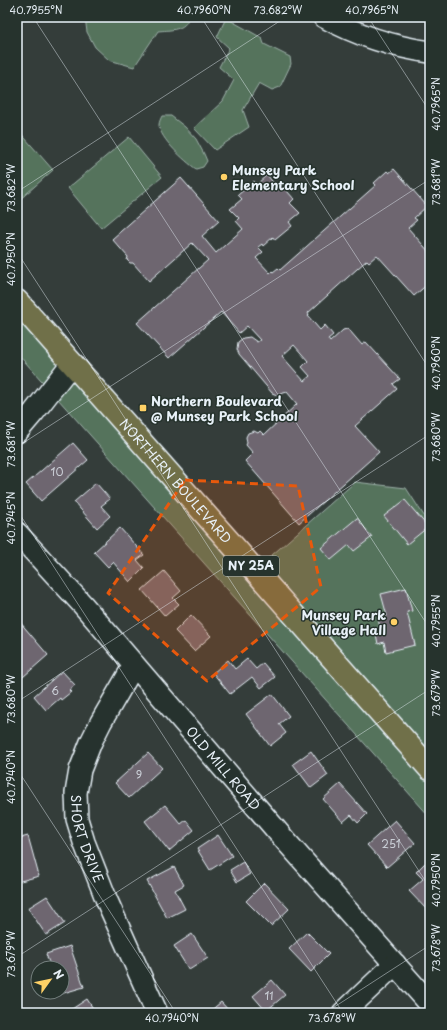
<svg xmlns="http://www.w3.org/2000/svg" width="447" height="1030" viewBox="0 0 447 1030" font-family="'Playpen Sans',sans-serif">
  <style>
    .green { fill: #55735c; stroke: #9eb2aa }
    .building { fill: #6e666f; stroke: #e8f1f8; fill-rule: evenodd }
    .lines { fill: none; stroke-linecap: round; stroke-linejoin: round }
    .minor-casing { stroke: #e8f1f8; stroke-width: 24 }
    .major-casing { stroke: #e8f1f8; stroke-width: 25 }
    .minor { stroke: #26332d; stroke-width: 21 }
    .major { stroke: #70704a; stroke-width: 22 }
    .marked { fill: #e8590c; fill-opacity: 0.2; stroke: #e8590c; stroke-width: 3; stroke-dasharray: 8 5; stroke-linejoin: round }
    .ticks { fill: none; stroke: #e8f1f8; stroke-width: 1; stroke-opacity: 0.45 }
    .poi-dot { fill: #ffd166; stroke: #26332d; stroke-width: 1.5 }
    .labels { text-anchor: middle; stroke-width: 3; stroke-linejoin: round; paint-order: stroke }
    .number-label { font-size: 11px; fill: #caced6 }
    .shield { fill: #26332d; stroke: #aeb8bb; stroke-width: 1 }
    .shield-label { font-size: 12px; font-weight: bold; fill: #e8f1f8 }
    .poi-label { font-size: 13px; font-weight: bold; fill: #e8f1f8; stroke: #26332d; text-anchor: start }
    .street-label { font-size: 13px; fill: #e8f1f8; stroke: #26332d }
    .neatline { fill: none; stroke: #e8f1f8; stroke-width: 1.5 }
    .ticks-label { font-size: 10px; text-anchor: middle; fill: #e8f1f8 }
  </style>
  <rect width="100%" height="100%" fill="#343d3a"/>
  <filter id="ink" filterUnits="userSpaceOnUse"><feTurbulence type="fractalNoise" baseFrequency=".025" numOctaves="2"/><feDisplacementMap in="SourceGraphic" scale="8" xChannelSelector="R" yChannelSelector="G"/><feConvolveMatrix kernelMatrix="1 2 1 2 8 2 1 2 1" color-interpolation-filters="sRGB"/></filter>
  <g filter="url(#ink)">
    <g class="green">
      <path d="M85 17H188C187 31 168 30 158 31L134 67 109 60 95 47 87 32Z"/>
      <polygon points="226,18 262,38 264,44 290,57 291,64 280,87 272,90 259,83 243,110 249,127 215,150 194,128 223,101 234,80 219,67 229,48 217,37"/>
      <path d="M162 116H171L185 127 196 139 204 154 207 161 203 167 196 169C185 161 160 139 159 125 159 122 161 118 162 116Z"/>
      <polygon points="17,129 53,170 17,202"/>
      <polygon points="129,137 162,177 101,228 68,188"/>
      <polygon points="17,301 255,570 355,482 406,488 430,525 430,817 17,353"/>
    </g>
    <g class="building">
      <path d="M394 169 427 206 414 218 417 220 408 228 430 253V282L414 296 377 255 369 262 367 260 308 313 309 315 308 316 320 330 325 325 333 335 328 339 330 342 343 330 347 329 350 331 362 345 366 342 400 379 393 384 397 389 355 426 379 452 299 523 245 461 253 453 246 445 247 443 246 437 248 433 254 431 258 433 260 431 264 435 297 404 287 392 277 395 272 393 239 354 237 349 238 342 243 338 250 337 257 342 260 340 247 326 239 333 221 312 169 358 137 323 208 260 192 243 149 281 133 263H130L127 260 128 257 112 239 181 178 219 221 202 236 216 253 243 229 236 221 239 218 230 209 242 199 238 195 254 181 257 184 267 175 276 186 280 183 294 199 290 203 300 213 289 222 292 226 275 240 273 237 263 246 262 244 258 247 263 252 256 258 270 273 272 271 273 272 278 268 280 270 376 185 374 183 387 171 389 173ZM294 345 308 361 302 367 310 376 304 381 282 356Z"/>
      <polygon points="73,443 88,460 41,501 26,484"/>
      <polygon points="96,483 110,499 101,506 110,516 97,528 74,502"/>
      <polygon points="405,500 428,527 407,544 384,516"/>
      <polygon points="357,518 372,537 354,551 349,545 331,560 321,548"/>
      <polygon points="120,528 144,555 137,560 144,568 130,582 113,562 108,567 94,552"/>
      <polygon points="164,571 181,591 173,598 179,604 165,616 142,590"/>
      <polygon points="406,588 412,611 407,612 415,645 386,652 384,642 378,644 375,629 380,628 378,618 387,616 381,594"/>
      <polygon points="191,615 211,636 194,651 175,631"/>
      <polygon points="19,621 48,655 23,677 17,670 17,623"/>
      <polygon points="247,659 256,669 263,663 275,677 261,688 252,677 230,694 213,673 228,660 235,669"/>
      <polygon points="62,671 75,685 69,690 71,692 61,700 60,698 46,710 34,696"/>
      <polygon points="272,694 289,716 279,724 286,733 270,746 246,714"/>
      <polygon points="311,751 328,775 311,788 293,764"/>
      <polygon points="148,753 162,768 129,798 115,783"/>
      <polygon points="340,784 367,814 358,823 351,815 343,822 323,799"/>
      <polygon points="17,791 20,818 17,818"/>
      <polygon points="165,805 181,824 186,820 194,830 169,851 145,821"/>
      <polygon points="395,820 415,843 387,867 367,845"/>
      <polygon points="218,835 232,856 210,870 197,849"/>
      <polygon points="28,836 39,876 17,882 17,839"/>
      <polygon points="243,862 250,874 237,882 230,870"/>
      <polygon points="425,863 430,869 430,909 428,911 409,891 423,879 416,872"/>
      <polygon points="174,867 184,885 175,890 185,909 167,918 147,881"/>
      <polygon points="264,883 289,909 271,926 246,901"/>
      <polygon points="47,896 65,923 46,935 28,908"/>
      <polygon points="307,932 329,954 311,972 289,949"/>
      <polygon points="192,934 208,958 189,970 174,946"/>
      <polygon points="70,946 84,987 60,994 59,992 62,992 62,968 51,968 46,954"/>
      <polygon points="272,980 285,995 266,1011 253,996"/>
      <polygon points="87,999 96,1013 66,1013"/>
      <polygon points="221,1002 231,1013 208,1013"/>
    </g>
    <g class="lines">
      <g class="minor-casing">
        <g id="minor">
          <path d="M324 17C357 35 394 47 430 52"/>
          <polyline points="17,432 34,412 72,363"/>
          <path id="s1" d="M17 533 83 605 284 839 430 1004"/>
          <path id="s2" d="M134 665 101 722 91 742 80 770 76 793 77 819 84 842 107 901 157 1013"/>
          <polyline points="343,1013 395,964"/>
        </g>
      </g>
      <g class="major-casing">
        <g id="major">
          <path id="s3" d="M17 301 430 769"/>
        </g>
      </g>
      <use href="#minor" class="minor"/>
      <use href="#major" class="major"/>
    </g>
  </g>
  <path class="marked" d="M185 480 298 486 321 587 207 681 108 593Z"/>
  <path class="ticks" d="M33 17 430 629M201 17 430 370M368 17 430 112M17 192 286 17M17 252 430 888M17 447 430 179M17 510 343 1013M17 702 430 434M17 769 176 1013M17 957 430 689M325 1013 430 945"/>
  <g class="poi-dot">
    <circle cx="224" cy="177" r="4"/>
    <rect x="139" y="404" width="8" height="8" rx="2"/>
    <circle cx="394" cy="622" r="4"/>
  </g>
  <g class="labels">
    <g class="number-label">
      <text x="57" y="476">10</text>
      <text x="55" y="695">6</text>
      <text x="139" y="779">9</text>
      <text x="391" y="848">251</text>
      <text x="269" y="1000">11</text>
    </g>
    <rect class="shield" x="223" y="556" width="56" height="20" rx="3"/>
    <g class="shield-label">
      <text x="251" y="570">NY 25A</text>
    </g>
    <g class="poi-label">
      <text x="232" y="175">Munsey Park<tspan x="232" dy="15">Elementary School</tspan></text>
      <text x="151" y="406">Northern Boulevard<tspan x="151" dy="15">@ Munsey Park School</tspan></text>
      <text x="386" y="620" text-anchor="end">Munsey Park<tspan x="386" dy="15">Village Hall</tspan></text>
    </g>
    <g class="street-label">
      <text dy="5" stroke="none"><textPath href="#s3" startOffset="240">NORTHERN BOULEVARD</textPath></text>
      <text dy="5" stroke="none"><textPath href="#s1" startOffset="313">OLD MILL ROAD</textPath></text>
      <text dy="5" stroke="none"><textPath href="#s2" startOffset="189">SHORT DRIVE</textPath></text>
    </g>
  </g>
  <rect width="447" height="1030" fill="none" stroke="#26332d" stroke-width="44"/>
  <g transform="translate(50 980) rotate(57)"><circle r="19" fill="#26332d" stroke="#747f7e"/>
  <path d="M0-3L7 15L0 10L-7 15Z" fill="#ffd166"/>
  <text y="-6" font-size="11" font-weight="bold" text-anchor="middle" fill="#e8f1f8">N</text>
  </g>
  <rect x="22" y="22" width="403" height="986" class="neatline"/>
  <g class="ticks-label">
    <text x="36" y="14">40.7955°N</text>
    <text x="204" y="14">40.7960°N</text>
    <text x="278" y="14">73.682°W</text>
    <text x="372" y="14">40.7965°N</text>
    <text transform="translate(436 104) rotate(-90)" y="4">40.7965°N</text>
    <text transform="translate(436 182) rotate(-90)" y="4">73.681°W</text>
    <text transform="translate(11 188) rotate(-90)" y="4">73.682°W</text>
    <text transform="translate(11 259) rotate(-90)" y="4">40.7950°N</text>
    <text transform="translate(436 363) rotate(-90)" y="4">40.7960°N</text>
    <text transform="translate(436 437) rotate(-90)" y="4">73.680°W</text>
    <text transform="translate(11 444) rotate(-90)" y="4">73.681°W</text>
    <text transform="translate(11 518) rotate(-90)" y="4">40.7945°N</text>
    <text transform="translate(436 621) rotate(-90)" y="4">40.7955°N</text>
    <text transform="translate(436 693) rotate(-90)" y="4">73.679°W</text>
    <text transform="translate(11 699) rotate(-90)" y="4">73.680°W</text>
    <text transform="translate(11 777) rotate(-90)" y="4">40.7940°N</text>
    <text transform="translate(436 880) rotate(-90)" y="4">40.7950°N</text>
    <text transform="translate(436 948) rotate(-90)" y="4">73.678°W</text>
    <text transform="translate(11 954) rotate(-90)" y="4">73.679°W</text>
    <text x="172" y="1022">40.7940°N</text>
    <text x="332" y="1022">73.678°W</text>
  </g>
</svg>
